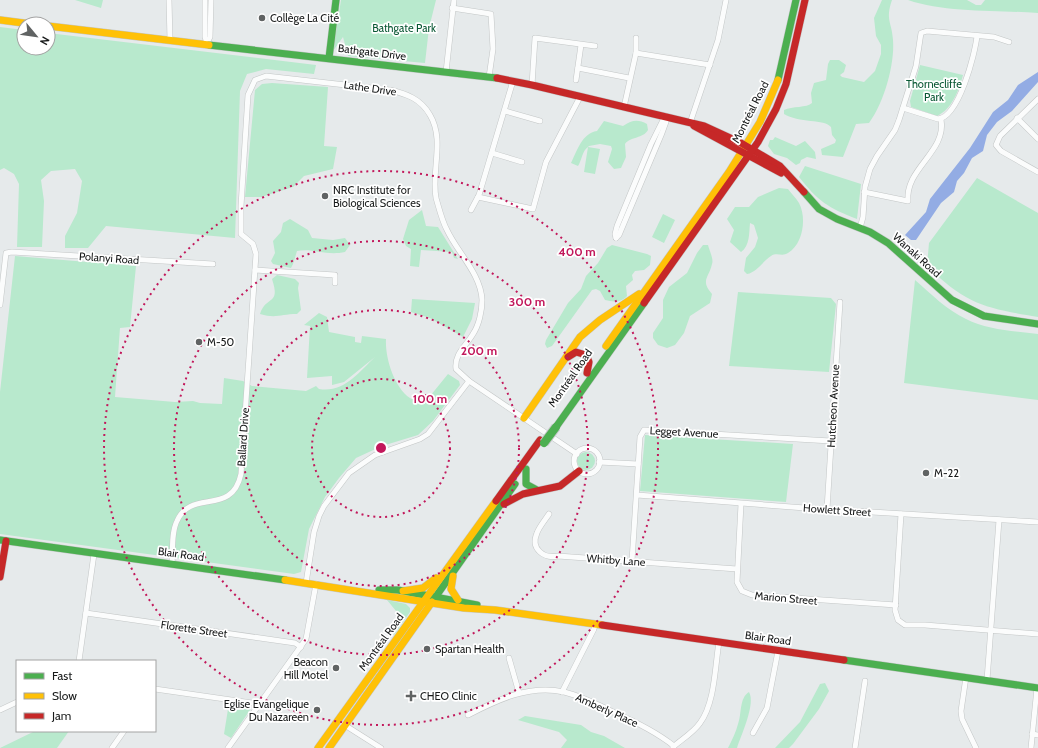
<svg xmlns="http://www.w3.org/2000/svg" width="1038" height="748" viewBox="0 0 1038 748" font-family="Cabin,sans-serif">
  <style>
    .green { fill: #b8e9cd }
    .water { fill: #93ace4 }
    .lines { fill: none; stroke-linecap: round; stroke-linejoin: round }
    .street-casing { stroke: #c3c6c6; stroke-width: 6 }
    .fast-casing { stroke: #c3c6c6; stroke-width: 8 }
    .slow-casing { stroke: #c3c6c6; stroke-width: 8 }
    .jam-casing { stroke: #c3c6c6; stroke-width: 8 }
    .street { stroke: #fbfcfc; stroke-width: 5 }
    .fast { stroke: #4caf50; stroke-width: 7 }
    .slow { stroke: #ffc107; stroke-width: 7 }
    .jam { stroke: #c62828; stroke-width: 7 }
    .fast-bridge-casing { stroke: #c3c6c6; stroke-width: 10; stroke-linecap: butt }
    .fast-bridge { stroke: #4caf50; stroke-width: 8 }
    .ring { fill: none; stroke: #c2185b; stroke-width: 2; stroke-dasharray: 2 4 }
    .poi-dot { fill: #606363; stroke: #fff; stroke-width: 1.5 }
    .labels { text-anchor: middle; stroke-width: 3.5; stroke-linejoin: round; paint-order: stroke }
    .poi-label { font-size: 11px; fill: #181a1a; stroke: #fff; text-anchor: start }
    .park-label { font-size: 11px; fill: #085733; stroke: #fff }
    .street-label { font-size: 11px; fill: #181a1a; stroke: #fff }
    .centre { fill: #c2185b; stroke: #fff; stroke-width: 2 }
    .ring-label { font-size: 12px; text-anchor: middle; font-weight: bold; fill: #c2185b; stroke: #fff; stroke-width: 3.5; stroke-linejoin: round; paint-order: stroke }
  </style>
  <rect width="100%" height="100%" fill="#e6eaeb"/>
  <g class="green">
    <polygon points="75,0 103,0 101,8"/>
    <polygon points="341,0 436,0 429,28 425,63 348,56 343,37 333,51"/>
    <path d="M882 0H892C885 20 892 22 893 40 895 64 884 103 869 123L856 124 843 157 822 155 821 149 835 143 836 140 832 135 831 127C825 119 798 123 784 114V110C792 106 807 108 812 103L811 93 814 83 826 80 828 64 830 60H839L846 65 844 72 840 75 842 77 864 82 875 71 881 54V45L876 36 874 18Z"/>
    <path d="M908 0H967L976 5H981L985 0H1038V13C998 10 945 13 908 0Z"/>
    <polygon points="0,27 24,30 24,48 48,48 48,33 316,65 314,74 266,69 247,74 240,91 235,238 106,226 88,248 65,248 65,236 77,213 82,181 75,169 51,171 41,180 44,201 42,247 17,247 19,184 14,174 4,168 0,170"/>
    <path d="M920 65 963 75C959 90 952 109 937 116L911 107 910 101Z"/>
    <polygon points="272,83 328,87 324,146 337,147 333,169 304,176 293,187 261,197 245,197 255,90 262,84"/>
    <path d="M604 121 623 126C632 120 638 119 647 124L648 130C643 139 631 136 625 144L626 157 621 168 614 169 608 162 612 149 611 146 600 144 589 146 588 147 600 149 595 174 584 172 588 147C582 151 582 160 578 166L571 163C577 151 582 133 597 131Z"/>
    <polygon points="775,137 796,146 805,141 815,152 816,159 807,157 801,160 800,163 796,165 787,158 774,154 768,146 770,140 773,140"/>
    <path d="M805 166 861 184 857 219C828 208 818 201 799 177Z"/>
    <path d="M977 178 1038 213V317C985 308 967 305 927 266L929 243Z"/>
    <path d="M779 188 788 189C791 193 796 198 799 203 807 218 803 244 788 253 782 257 777 252 771 256 762 262 757 272 747 274L744 271 746 258 755 247 758 238 754 225 750 223C749 233 750 246 741 252L730 242 734 230 727 219 735 207H749L758 197Z"/>
    <polygon points="422,210 426,226 438,227 458,259 454,258 452,252 421,250 419,267 410,266 411,249 406,246 403,239 409,220"/>
    <polygon points="663,214 675,220 664,243 652,237"/>
    <path d="M290 219 308 230 312 238 333 240 345 238 350 245 345 252C326 256 313 248 297 251L293 264 291 268 273 264 271 261 275 253 273 241 281 232 283 223Z"/>
    <path d="M612 245 647 254 651 256 650 265 644 270 635 271 632 275 633 280 626 286 627 296C621 303 613 302 605 300L600 291 596 289 592 290 552 346 547 348 545 344 546 340 568 303 581 289 586 276 598 263 607 248Z"/>
    <path d="M703 245H708C709 250 714 259 712 264 709 278 700 280 712 294L710 303 690 316 684 333 675 345 667 348 658 345 653 338V333L663 318V300L669 287 687 273 697 253Z"/>
    <path d="M15 256 136 266 130 327 120 328 115 397 175 402 193 401 200 403 222 404 224 378 243 381 252 386 306 391 316 386 319 389C344 393 358 373 375 357L344 382 332 385V376L307 378 310 326 304 325 319 313 327 317 329 332 355 337V342L361 343 362 336 386 339C385 358 394 387 410 398 414 401 421 400 426 401L448 374 459 381 460 385 433 421 418 435 382 446 356 458 339 478 325 497 309 529 301 572 294 574 0 534V392Z"/>
    <path d="M277 275 295 279 299 283 298 288 301 310 297 314C281 314 276 319 260 314 266 295 281 306 272 279Z"/>
    <path d="M915 280C931 294 947 310 966 319 987 330 1015 331 1038 334V400L904 383Z"/>
    <polygon points="738,292 831,298 836,304 829,372 729,366"/>
    <polygon points="412,299 475,303 472,319 463,337 430,318 411,312"/>
    <polygon points="645,435 793,444 786,502 640,491"/>
    <circle cx="586" cy="461" r="9"/>
    <polygon points="387,600 406,604 410,608 410,612 394,635 389,630 391,631 401,617"/>
    <polygon points="825,683 829,691 819,709 793,744 789,748 775,748 800,722 820,684"/>
    <path d="M749 692C756 704 741 735 737 748H728C732 740 736 732 738 724 742 714 739 698 749 692Z"/>
    <polygon points="229,703 247,705 250,710 231,738 224,734"/>
    <polygon points="525,716 581,725 591,732 604,736 625,748 561,748 567,740 559,732 518,720"/>
    <polygon points="35,731 69,731 57,748 0,748"/>
  </g>
  <polygon class="water" points="1038,72 1038,82 1012,111 997,122 987,135 983,151 972,158 964,173 957,181 954,192 941,203 916,240 911,240 905,235 926,212 930,199 970,148 993,112 1008,100 1018,85"/>
  <g class="lines">
    <g class="street-casing">
      <g id="street">
        <polyline points="169,0 170,40"/>
        <polyline points="205,0 205,37 207,43"/>
        <polyline points="452,8 491,14 493,49 489,77"/>
        <polyline points="207,43 210,37 211,0"/>
        <polyline points="636,53 710,65"/>
        <polyline points="578,68 629,78"/>
        <polyline points="446,72 454,0"/>
        <polyline points="576,80 581,45"/>
        <polyline points="532,85 535,38 595,46"/>
        <polyline points="1038,99 1000,136 996,145 1001,151 1038,172"/>
        <polyline points="624,107 636,53 636,38"/>
        <path d="M903 108 938 119C959 117 975 54 977 36"/>
        <polyline points="505,111 540,121"/>
        <polyline points="1017,118 1038,139"/>
        <polyline points="690,123 718,40 726,0"/>
        <polyline points="492,153 522,162"/>
        <path d="M864 192 908 201C905 168 947 152 941 119"/>
        <polyline points="478,197 533,209 546,162 580,97"/>
        <polyline points="471,210 479,195 513,81"/>
        <polyline points="860,228 863,217 865,187 870,169 877,156 895,130 899,120 916,66 921,33 927,31 994,37 1009,42"/>
        <polyline points="616,238 619,235 662,133 666,122 665,116"/>
        <polyline points="616,238 615,234 617,226 651,144 665,116"/>
        <polyline points="255,270 335,275 335,283"/>
        <polyline points="0,305 6,253 12,252 213,264"/>
        <circle cx="587" cy="461" r="13"/>
        <polyline points="599,462 638,464"/>
        <polyline points="637,495 805,508 1038,522"/>
        <polyline points="741,504 737,582 742,591 752,595 896,605"/>
        <polyline points="827,509 840,302"/>
        <path d="M549 514C545 520 539 527 537 533 530 549 544 559 558 556L737 569"/>
        <polyline points="901,514 895,610 898,620 905,625 925,625 1038,634"/>
        <polyline points="632,561 640,437 644,430 831,441"/>
        <path d="M172 564C173 551 171 533 177 521 191 488 232 517 241 474L256 254 253 244 241 234V206L248 95 255 80 266 76 390 90C407 94 421 99 430 115 445 140 431 171 436 198 439 208 442 221 447 230 457 252 481 274 482 300 482 311 479 325 473 334 466 346 454 354 456 369L469 381 577 454"/>
        <polyline points="306,583 314,532 319,516 324,506 349,473 375,455 420,439 428,434 469,381"/>
        <polyline points="86,613 295,643 301,647"/>
        <polyline points="509,658 519,693"/>
        <polyline points="79,661 94,554"/>
        <polyline points="966,677 961,711 962,719 976,748"/>
        <polyline points="987,680 999,520"/>
        <polyline points="155,689 259,704"/>
        <polyline points="562,692 594,629 595,625"/>
        <polyline points="0,710 17,702"/>
        <path d="M468 715C497 700 530 684 564 692 581 696 597 704 613 712 634 721 655 731 674 746"/>
        <polyline points="343,724 381,748"/>
        <polyline points="753,733 767,708 778,651"/>
        <polyline points="1032,734 1038,735"/>
        <path d="M673 747C682 739 693 733 700 723 715 703 715 666 719 642"/>
        <polyline points="112,748 124,731"/>
        <polyline points="228,748 306,639 316,584"/>
        <polyline points="855,748 865,681"/>
        <polyline points="1031,748 1037,688"/>
      </g>
    </g>
    <g class="fast-casing">
      <g id="fast">
        <polyline points="209,45 497,78"/>
        <polyline points="329,58 336,0"/>
        <polyline points="778,80 796,0"/>
        <polyline points="804,192 819,209 837,219 870,232 888,243 952,300 984,316 1038,324"/>
        <polyline points="556,427 644,303"/>
        <polyline points="526,469 526,484 537,490"/>
        <polyline points="0,540 285,580"/>
        <polyline points="379,590 398,590 477,605"/>
        <polyline points="432,602 515,484"/>
        <polyline points="844,660 1038,688"/>
      </g>
    </g>
    <g class="slow-casing">
      <g id="slow">
        <polyline points="0,20 31,24"/>
        <polyline points="48,26 209,45"/>
        <polyline points="606,346 729,172 760,122 778,80"/>
        <polyline points="524,418 580,337 600,320 639,294"/>
        <polyline points="453,576 451,589 458,600"/>
        <polyline points="285,580 464,608 495,610 602,625"/>
        <polyline points="403,591 423,588 436,578"/>
        <polyline points="318,748 496,501"/>
        <polyline points="329,748 432,602"/>
      </g>
    </g>
    <g class="jam-casing">
      <g id="jam">
        <polyline points="497,78 532,85 704,126 741,143 780,166 804,192"/>
        <polyline points="694,126 781,173"/>
        <polyline points="644,303 758,142 776,109 786,84 805,0"/>
        <polyline points="568,357 576,352 586,355 589,362 587,373"/>
        <polyline points="496,501 540,440"/>
        <polyline points="504,504 523,494 560,486 579,471"/>
        <polyline points="0,577 6,541"/>
        <polyline points="602,625 844,660"/>
      </g>
    </g>
    <use href="#street" class="street"/>
    <use href="#fast" class="fast"/>
    <use href="#slow" class="slow"/>
    <use href="#jam" class="jam"/>
    <g class="fast-bridge-casing">
      <polyline id="fast-bridge" points="544,443 556,427"/>
    </g>
    <use href="#fast-bridge" class="fast-bridge"/>
  </g>
  <g class="ring">
    <circle cx="381" cy="448" r="69"/>
    <circle cx="381" cy="448" r="138"/>
    <circle cx="381" cy="448" r="207"/>
    <circle cx="381" cy="448" r="277"/>
  </g>
  <g class="poi-dot">
    <circle cx="262" cy="18" r="4"/>
    <circle cx="325" cy="196" r="4"/>
    <circle cx="199" cy="342" r="4"/>
    <circle cx="926" cy="473" r="4"/>
    <circle cx="427" cy="649" r="4"/>
    <circle cx="336" cy="668" r="4"/>
    <path d="M409 690h4v4h4v4h-4v4h-4v-4h-4v-4h4z"/>
    <circle cx="317" cy="710" r="4"/>
  </g>
  <g class="labels">
    <g class="poi-label">
      <text x="270" y="22">Collège La Cité</text>
      <text x="333" y="194">NRC Institute for<tspan x="333" dy="13">Biological Sciences</tspan></text>
      <text x="207" y="346">M-50</text>
      <text x="934" y="477">M-22</text>
      <text x="435" y="653">Spartan Health</text>
      <text x="328" y="666" text-anchor="end">Beacon<tspan x="328" dy="13">Hill Motel</tspan></text>
      <text x="420" y="700">CHEO Clinic</text>
      <text x="309" y="708" text-anchor="end">Eglise Evangelique<tspan x="309" dy="13">Du Nazareen</tspan></text>
    </g>
    <g class="park-label">
      <text x="404" y="32">Bathgate Park</text>
      <text x="934" y="88">Thornecliffe<tspan x="934" dy="13">Park</tspan></text>
    </g>
    <g class="street-label">
      <text transform="translate(372 52) rotate(7)" y="4">Bathgate Drive</text>
      <text transform="translate(370 88) rotate(8)" y="4">Lathe Drive</text>
      <text transform="translate(750 112) rotate(-63)" y="4">Montréal Road</text>
      <text transform="translate(917 255) rotate(42)" y="4">Wanaki Road</text>
      <text transform="translate(109 258) rotate(4)" y="4">Polanyi Road</text>
      <text transform="translate(570 378) rotate(-55)" y="4">Montréal Road</text>
      <text transform="translate(833 406) rotate(-87)" y="4">Hutcheon Avenue</text>
      <text transform="translate(684 432) rotate(3)" y="4">Legget Avenue</text>
      <text transform="translate(243 437) rotate(-86)" y="4">Ballard Drive</text>
      <text transform="translate(837 510) rotate(4)" y="4">Howlett Street</text>
      <text transform="translate(181 554) rotate(8)" y="4">Blair Road</text>
      <text transform="translate(616 560) rotate(4)" y="4">Whitby Lane</text>
      <text transform="translate(786 598) rotate(5)" y="4">Marion Street</text>
      <text transform="translate(194 629) rotate(8)" y="4">Florette Street</text>
      <text transform="translate(768 638) rotate(8)" y="4">Blair Road</text>
      <text transform="translate(381 642) rotate(-54)" y="4">Montréal Road</text>
      <text transform="translate(607 710) rotate(24)" y="4">Amberly Place</text>
    </g>
  </g>
  <circle cx="381" cy="448" r="6" class="centre"/>
  <g class="ring-label">
    <text x="577" y="256">400 m</text>
    <text x="527" y="306">300 m</text>
    <text x="479" y="355">200 m</text>
    <text x="430" y="403">100 m</text>
  </g>
  <rect x="16" y="660" width="140" height="72" fill="#ffffff" stroke="#a3a3a3"/>
  <rect x="24" y="673" width="20" height="6" fill="#4caf50" stroke="#a3a3a3"/>
  <text x="52" y="680" font-size="12" fill="#181a1a">Fast</text>
  <rect x="24" y="693" width="20" height="6" fill="#ffc107" stroke="#a3a3a3"/>
  <text x="52" y="700" font-size="12" fill="#181a1a">Slow</text>
  <rect x="24" y="713" width="20" height="6" fill="#c62828" stroke="#a3a3a3"/>
  <text x="52" y="720" font-size="12" fill="#181a1a">Jam</text>
  <g transform="translate(36 36) rotate(119)"><circle r="19" fill="#ffffff" stroke="#a3a3a3"/>
  <path d="M0-3L7 15L0 10L-7 15Z" fill="#606363"/>
  <text y="-6" font-size="11" font-weight="bold" text-anchor="middle" fill="#181a1a">N</text>
  </g>
</svg>
